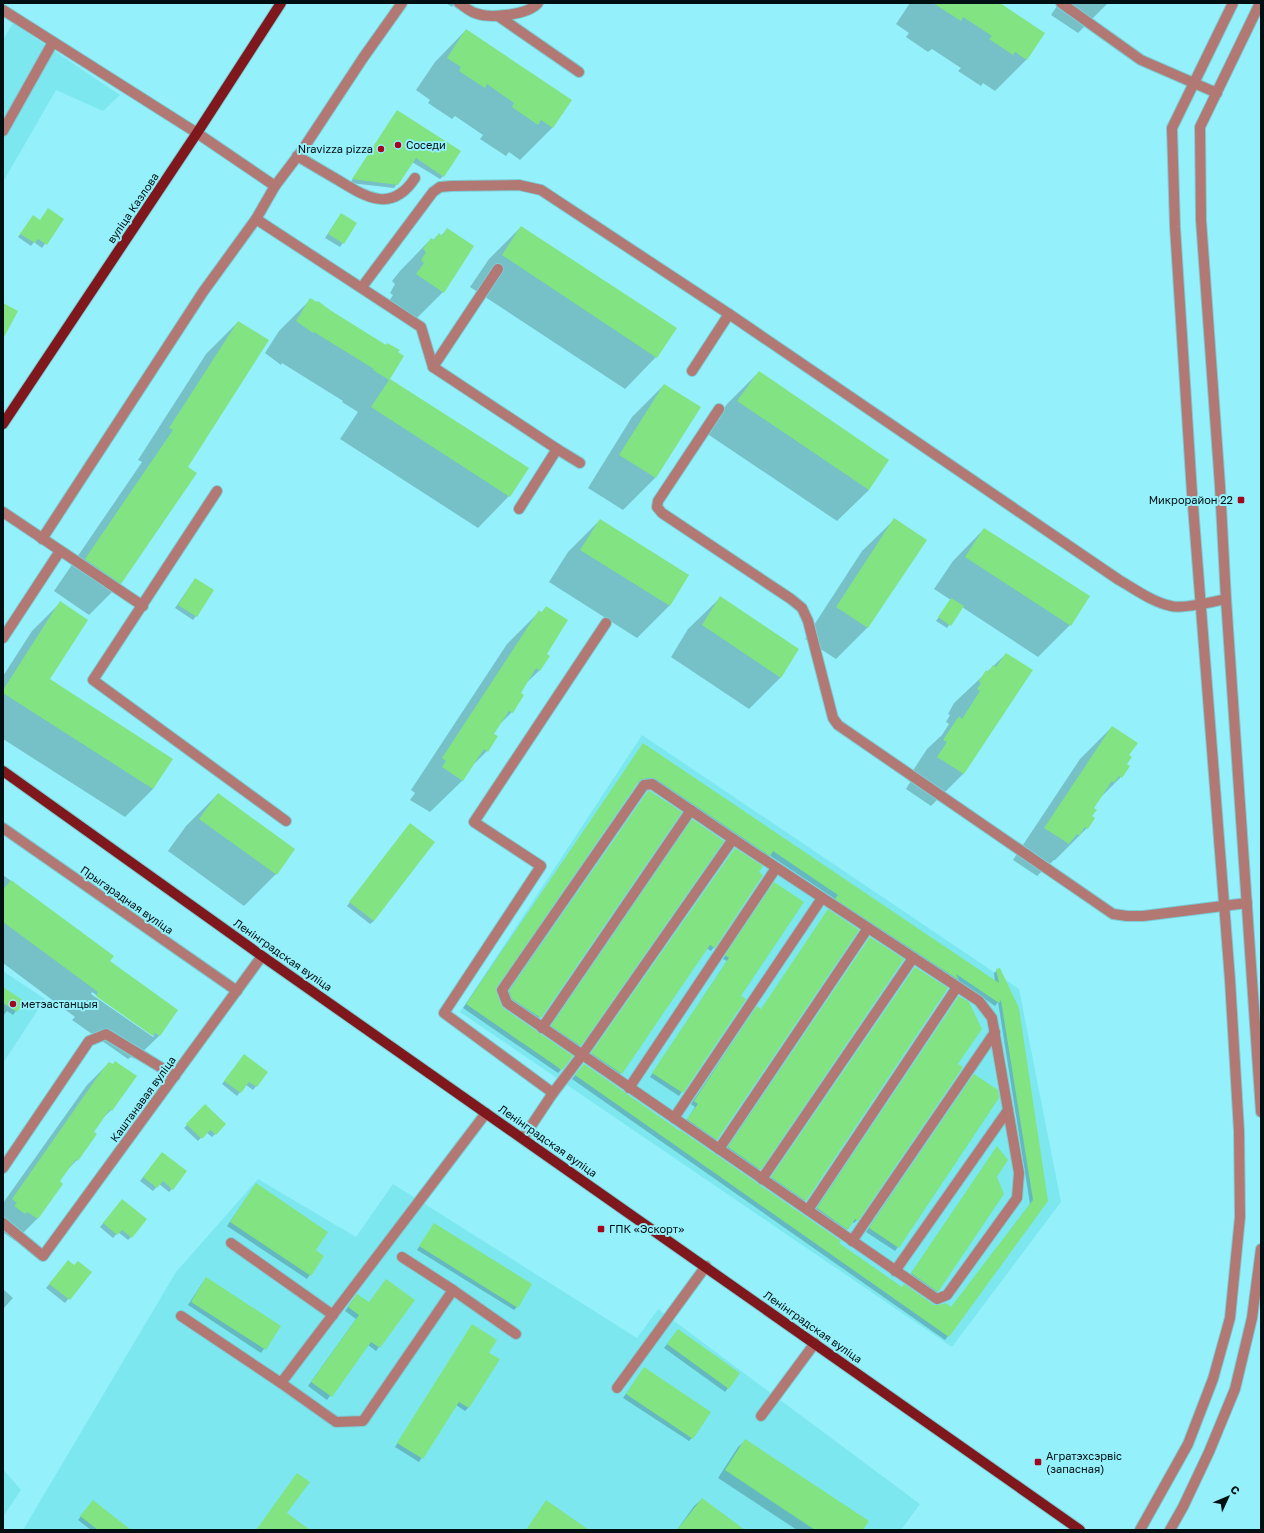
<svg xmlns="http://www.w3.org/2000/svg" width="1264" height="1533" viewBox="0 0 1264 1533" font-family="'Golos Text',sans-serif">
  <style>
    .built { fill: #7de7f0 }
    .shadow { fill: #0003; fill-rule: evenodd }
    .building { fill: #82e382 }
    .lines { fill: none; stroke-linecap: round; stroke-linejoin: round }
    .minor-casing { stroke: #7ccdd6; stroke-width: 12 }
    .major-casing { stroke: #7ccdd6; stroke-width: 12 }
    .minor { stroke: #b27974; stroke-width: 10 }
    .major { stroke: #7e181d; stroke-width: 10 }
    .poi-dot { fill: #a3061d; stroke: #94f1fb; stroke-width: 1.5 }
    .labels { text-anchor: middle; stroke-width: 4; stroke-linejoin: round; paint-order: stroke }
    .poi-label { font-size: 11px; fill: #000f11; stroke: #94f1fb; text-anchor: start }
    .street-label { font-size: 11px; fill: #000f11; stroke: #94f1fb }
  </style>
  <rect width="100%" height="100%" fill="#94f1fb"/>
  <g class="built">
    <polygon points="13,23 120,95 103,111 56,90 3,182 3,40"/>
    <polygon points="642,735 1019,989 1061,1202 952,1347 460,1012"/>
    <polygon points="3,971 45,999 3,1063"/>
    <polygon points="258,1179 356,1237 393,1184 637,1338 658,1309 920,1504 901,1530 23,1530 176,1272"/>
    <polygon points="3,1469 21,1490 3,1517"/>
  </g>
  <g class="shadow">
    <polygon points="446,3 456,3 452,7"/>
    <polygon points="910,3 999,3 1027,59 995,91 983,83 981,86 958,71 961,68 932,49 928,52 906,37 909,33 896,24"/>
    <polygon points="1059,3 1108,3 1078,33 1051,15"/>
    <polygon points="466,30 571,100 552,128 520,160 509,152 506,156 480,139 483,135 455,116 452,119 428,103 430,100 416,90 435,62"/>
    <polygon points="397,111 443,176 440,179 412,162 394,188 350,183"/>
    <polygon points="33,217 39,221 62,219 42,248 34,242 31,246 18,237"/>
    <polygon points="338,218 356,224 340,247 325,238"/>
    <polygon points="521,227 656,357 625,389 470,287 489,259"/>
    <polygon points="447,229 443,292 411,324 385,307 393,295 390,293 395,284 392,281 400,271 431,239 433,240 439,234 441,236"/>
    <polygon points="311,299 329,310 389,379 509,496 478,528 340,439 358,412 342,402 343,401 282,363 281,365 265,353 279,331"/>
    <polygon points="238,322 121,583 89,615 54,591 142,462 138,460 206,354"/>
    <polygon points="759,372 869,490 837,521 706,433 727,404"/>
    <polygon points="664,385 699,407 655,478 623,510 588,488 632,417"/>
    <polygon points="600,520 688,575 669,606 637,638 549,582 568,552"/>
    <polygon points="894,520 925,541 867,628 836,659 805,639 862,551"/>
    <polygon points="984,529 1070,625 1038,657 962,607 947,628 936,621 951,600 934,589 953,561"/>
    <polygon points="192,583 196,616 193,620 175,608"/>
    <polygon points="720,598 797,649 780,678 749,709 671,657 688,629"/>
    <polygon points="60,603 48,680 172,759 153,789 125,817 3,739 3,676 32,631"/>
    <polygon points="546,607 540,670 524,685 512,712 498,726 493,734 487,751 471,767 462,781 430,812 410,800 415,793 411,790 507,644 539,612 541,613"/>
    <polygon points="1006,654 1032,670 963,774 931,806 906,789 915,774 912,772 927,749 942,735 949,724 946,722 950,715 948,714 954,703"/>
    <polygon points="1112,727 1128,755 1125,765 1128,766 1121,777 1098,800 1093,808 1091,816 1094,818 1087,828 1055,860 1054,860 1037,876 1013,860 1080,759"/>
    <polygon points="643,745 995,982 994,973 997,970 1047,1201 945,1340 572,1079 584,1065 902,1288 933,1305 951,1308 1030,1204 998,1002 995,1006 957,980 954,982 833,902 835,899 769,855 766,858 647,780 636,783 495,989 500,1006 561,1070 558,1073 463,1008"/>
    <polygon points="648,792 680,812 537,1021 509,1002 506,995"/>
    <polygon points="218,794 276,874 244,906 168,851 186,826"/>
    <polygon points="410,824 374,921 370,924 347,906"/>
    <polygon points="689,824 580,1045 576,1048 549,1029"/>
    <polygon points="735,849 762,876 714,947 711,951 706,948 618,1077 589,1057"/>
    <path d="M3 875 112 956 108 961 177 1010 159 1036 135 1059 131 1057 128 1059 72 1020 75 1017 3 963ZM92 992 154 1035 153 1037 91 994Z"/>
    <polygon points="771,887 740,996 745,999 679,1096 650,1077 727,961 723,959"/>
    <polygon points="870,938 760,1169 756,1172 725,1151"/>
    <polygon points="915,968 805,1200 802,1204 769,1181"/>
    <polygon points="3,988 23,1002 13,1015 7,1011 3,1016"/>
    <polygon points="959,997 857,1220 854,1223 852,1222 844,1233 814,1212"/>
    <polygon points="761,1010 717,1139 713,1143 685,1123 695,1107 691,1104 754,1011"/>
    <polygon points="244,1055 267,1072 253,1090 246,1085 237,1096 222,1084"/>
    <polygon points="109,1063 135,1076 111,1110 100,1121 93,1132 95,1134 77,1160 67,1170 59,1182 62,1184 37,1219 15,1241 4,1233 3,1235 3,1203 87,1085"/>
    <polygon points="971,1079 998,1098 895,1251 866,1232"/>
    <polygon points="205,1106 225,1124 212,1137 206,1132 198,1141 184,1128"/>
    <polygon points="994,1151 996,1177 938,1291 935,1294 909,1277"/>
    <polygon points="159,1157 172,1189 169,1192 159,1184 153,1191 140,1181"/>
    <polygon points="253,1188 314,1250 323,1256 307,1279 227,1226"/>
    <polygon points="119,1204 131,1237 128,1240 118,1232 113,1238 100,1227"/>
    <polygon points="434,1224 517,1307 514,1310 417,1250"/>
    <polygon points="65,1265 91,1272 65,1303 46,1288"/>
    <polygon points="203,1282 280,1326 261,1353 188,1305"/>
    <polygon points="3,1289 13,1298 3,1309"/>
    <polygon points="354,1298 369,1303 413,1300 376,1351 368,1345 327,1400 308,1386 356,1319 345,1311"/>
    <polygon points="472,1326 488,1353 499,1360 468,1408 465,1411 456,1405 419,1462 395,1447"/>
    <polygon points="678,1330 739,1373 725,1392 664,1348"/>
    <polygon points="644,1368 692,1438 689,1441 623,1398"/>
    <polygon points="746,1440 862,1530 797,1530 718,1478 738,1447"/>
    <polygon points="702,1499 744,1530 677,1530 694,1506"/>
    <polygon points="90,1505 130,1530 91,1530 78,1520"/>
  </g>
  <g class="building">
    <polygon points="933,3 1000,3 1045,33 1027,60 1015,52 1013,55 989,39 992,36 963,17 961,21"/>
    <polygon points="466,29 572,100 553,128 541,120 538,125 512,107 514,103 487,84 485,88 459,71 461,67 447,58"/>
    <polygon points="397,110 461,151 444,177 416,158 398,185 352,179"/>
    <polygon points="48,208 64,219 47,245 38,239 35,243 20,234 33,215 40,220"/>
    <polygon points="341,213 357,223 344,244 328,234"/>
    <polygon points="521,226 677,328 657,358 502,255"/>
    <polygon points="447,228 474,246 444,293 416,274 424,263 421,260 426,252 423,249 431,238 434,240 439,233 442,236"/>
    <polygon points="310,298 317,302 318,301 330,310 386,345 387,343 400,350 398,352 404,356 390,379 529,468 510,497 371,407 389,380 373,370 374,369 314,332 313,333 296,321"/>
    <polygon points="3,303 18,311 3,339"/>
    <polygon points="238,321 269,340 188,467 197,473 121,584 85,559 173,430 169,428"/>
    <polygon points="759,371 889,460 869,490 737,401"/>
    <polygon points="664,384 701,407 656,478 619,455"/>
    <polygon points="894,518 927,540 868,628 836,607"/>
    <polygon points="600,519 689,575 670,606 580,550"/>
    <polygon points="984,528 1090,596 1071,626 965,557"/>
    <polygon points="195,578 214,590 197,617 178,605"/>
    <polygon points="720,596 799,649 781,678 702,625"/>
    <polygon points="951,598 964,606 951,626 938,617"/>
    <polygon points="60,601 88,620 50,679 173,759 153,789 3,693 3,690"/>
    <polygon points="546,606 568,620 547,654 550,656 540,671 536,668 521,693 524,695 513,713 509,711 494,734 498,736 488,752 484,749 463,781 442,767 446,761 442,758 539,610 542,613"/>
    <polygon points="1006,653 1033,670 964,774 937,757 947,742 943,740 959,716 962,719 980,691 977,689 981,683 979,681 986,670 988,672 993,665 996,667"/>
    <polygon points="1112,726 1138,743 1129,755 1132,757 1127,764 1130,766 1122,778 1119,776 1114,783 1112,781 1094,808 1097,810 1092,816 1095,818 1088,829 1085,827 1079,836 1077,834 1069,844 1044,828"/>
    <polygon points="643,743 999,983 996,969 1000,968 1019,1008 1048,1201 949,1337 575,1075 584,1064 680,1131 680,1130 841,1241 839,1243 902,1287 904,1284 934,1305 939,1305 946,1303 951,1307 1033,1200 1001,1000 999,1003 956,974 959,980 835,899 838,895 773,851 770,856 656,779 651,778 643,779 639,781 496,989 501,1005 503,1008 573,1056 562,1070 466,1004"/>
    <polygon points="648,791 650,791 682,812 541,1018 512,999 509,991"/>
    <polygon points="218,793 295,849 277,875 199,819"/>
    <polygon points="692,819 724,841 581,1046 551,1026"/>
    <polygon points="410,823 435,842 374,921 349,902"/>
    <polygon points="735,848 763,866 759,872 763,875 715,948 710,945 622,1074 591,1053"/>
    <polygon points="11,880 114,956 110,961 178,1010 160,1036 155,1033 153,1036 96,996 98,992 3,922 3,890"/>
    <polygon points="774,882 804,902 741,996 746,999 683,1093 652,1073 729,958 725,955"/>
    <polygon points="828,909 859,930 717,1140 687,1119 698,1104 694,1101 757,1006 761,1009"/>
    <polygon points="870,937 904,959 761,1170 728,1147"/>
    <polygon points="915,967 948,988 806,1201 771,1177"/>
    <polygon points="3,987 24,1001 17,1012 3,1003"/>
    <polygon points="959,996 969,1002 982,1029 958,1064 963,1067 858,1221 855,1219 848,1230 817,1208"/>
    <polygon points="244,1054 268,1072 257,1087 249,1082 241,1093 224,1081"/>
    <polygon points="115,1061 137,1076 112,1111 110,1109 94,1132 97,1134 78,1161 76,1159 60,1181 63,1184 38,1219 27,1212 25,1214 14,1206 17,1203 12,1199 98,1076 109,1062 113,1064"/>
    <polygon points="974,1074 998,1090 999,1098 899,1248 869,1228"/>
    <polygon points="205,1104 226,1124 216,1135 210,1130 202,1139 186,1124"/>
    <polygon points="997,1146 1008,1160 997,1177 1004,1194 938,1292 911,1273"/>
    <polygon points="162,1152 187,1171 173,1190 163,1181 157,1188 143,1177"/>
    <polygon points="256,1183 328,1232 316,1250 324,1256 311,1276 230,1222"/>
    <polygon points="122,1199 147,1219 132,1238 122,1230 117,1235 103,1223"/>
    <polygon points="434,1223 532,1284 518,1308 419,1246"/>
    <polygon points="68,1260 74,1265 78,1261 92,1272 70,1300 49,1284"/>
    <polygon points="206,1277 281,1326 266,1350 191,1302"/>
    <polygon points="386,1279 415,1300 380,1348 371,1342 332,1397 311,1382 359,1315 348,1307 357,1294 369,1302"/>
    <polygon points="472,1324 497,1340 489,1353 500,1359 469,1408 459,1402 423,1459 397,1443"/>
    <polygon points="678,1329 740,1373 729,1389 667,1344"/>
    <polygon points="644,1367 711,1412 693,1439 626,1394"/>
    <polygon points="745,1439 869,1521 863,1530 815,1530 725,1470"/>
    <polygon points="297,1473 310,1482 287,1513 310,1530 256,1530"/>
    <polygon points="702,1498 745,1530 677,1530"/>
    <polygon points="93,1500 131,1530 98,1530 80,1516"/>
    <polygon points="546,1500 589,1530 526,1530"/>
  </g>
  <g class="lines">
    <g class="minor-casing">
      <g id="minor">
        <path d="M459 3C464 6 469 11 475 13 490 19 528 15 538 3"/>
        <polyline points="1061,3 1141,60 1217,93"/>
        <polyline points="1260,3 1200,127 1201,220 1220,486 1226,599 1261,1112"/>
        <polyline points="3,10 197,133 275,186 256,219 203,292 42,539"/>
        <polyline points="498,16 579,72"/>
        <polyline points="3,131 53,42"/>
        <path d="M297 156C311 164 324 172 338 180 367 198 392 213 415 178"/>
        <polyline points="275,186 303,149 363,58 402,3"/>
        <polyline points="256,219 421,327 433,367 557,449 519,509"/>
        <polyline points="362,287 433,192 440,187 451,186 519,185 541,190 729,314 692,371"/>
        <path d="M729 314 1119 580C1135 589 1152 602 1171 606 1182 609 1213 602 1226 599"/>
        <polyline points="433,367 498,269"/>
        <polyline points="719,409 658,501 657,507 662,513 791,599 802,608 808,621 833,718 838,725 1113,914 1127,916 1143,916 1247,903"/>
        <polyline points="557,449 580,463"/>
        <polyline points="217,491 93,680 286,821"/>
        <polyline points="3,512 143,606"/>
        <polyline points="3,638 60,551"/>
        <polygon points="652,784 733,839 979,1001 992,1018 1019,1173 1017,1198 947,1295 937,1299 507,1003 502,990 644,785"/>
        <polyline points="3,828 237,991"/>
        <polyline points="542,1028 691,810"/>
        <polyline points="629,1088 776,868"/>
        <polyline points="553,1093 582,1055 733,839"/>
        <polyline points="674,1118 822,898"/>
        <polyline points="523,1138 553,1093 444,1013 541,866 474,822 606,623"/>
        <polyline points="719,1149 868,928"/>
        <polyline points="3,1168 89,1041 106,1034 175,1076"/>
        <polyline points="762,1179 913,958"/>
        <polyline points="808,1210 957,987"/>
        <polyline points="3,1223 43,1256 262,956"/>
        <polyline points="852,1241 995,1032"/>
        <polyline points="231,1243 333,1315"/>
        <polyline points="895,1271 1008,1110"/>
        <polyline points="453,1290 516,1334"/>
        <polyline points="181,1316 281,1383 486,1113"/>
        <polyline points="281,1383 336,1422 363,1421 453,1290 402,1257"/>
        <polyline points="617,1388 706,1266"/>
        <polyline points="761,1416 815,1343"/>
        <polyline points="1140,1530 1188,1444 1213,1379 1230,1318 1240,1217 1239,1131 1230,980 1192,493 1175,227 1172,128 1233,3"/>
        <polyline points="1170,1530 1183,1507 1209,1452 1235,1389 1252,1318 1261,1249"/>
      </g>
    </g>
    <g class="major-casing">
      <g id="major">
        <polyline points="3,424 197,133 281,3"/>
        <polyline points="3,771 262,956 1080,1530"/>
      </g>
    </g>
    <use href="#minor" class="minor"/>
    <use href="#major" class="major"/>
  </g>
  <g class="poi-dot">
    <circle cx="398" cy="145" r="4"/>
    <circle cx="381" cy="149" r="4"/>
    <rect x="1237" y="496" width="8" height="8" rx="2"/>
    <circle cx="13" cy="1004" r="4"/>
    <rect x="597" y="1225" width="8" height="8" rx="2"/>
    <rect x="1034" y="1458" width="8" height="8" rx="2"/>
  </g>
  <g class="labels">
    <g class="poi-label">
      <text x="406" y="149">Соседи</text>
      <text x="373" y="153" text-anchor="end">Nravizza pizza</text>
      <text x="1233" y="504" text-anchor="end">Микрорайон 22</text>
      <text x="21" y="1008">метэастанцыя</text>
      <text x="609" y="1233">ГПК «Эскорт»</text>
      <text x="1046" y="1460">Агратэхсэрвіс<tspan x="1046" dy="13">(запасная)</tspan></text>
    </g>
    <g class="street-label">
      <text transform="translate(133 208) rotate(-56)" y="4">вуліца Казлова</text>
      <text transform="translate(127 900) rotate(35)" y="4">Прыгарадная вуліца</text>
      <text transform="translate(283 955) rotate(35)" y="4">Ленінградская вуліца</text>
      <text transform="translate(143 1099) rotate(-54)" y="4">Каштанавая вуліца</text>
      <text transform="translate(548 1141) rotate(35)" y="4">Ленінградская вуліца</text>
      <text transform="translate(813 1327) rotate(35)" y="4">Ленінградская вуліца</text>
    </g>
  </g>
  <rect width="1264" height="1533" fill="none" stroke="#000f11" stroke-width="8"/>
  <g transform="translate(1228 1497) rotate(46)" stroke="#94f1fb" stroke-width="3" paint-order="stroke">
  <path d="M0-3L7 15L0 10L-7 15Z" fill="#000f11"/>
  <text y="-6" font-size="11" font-weight="bold" text-anchor="middle" fill="#000f11">С</text>
  </g>
</svg>
